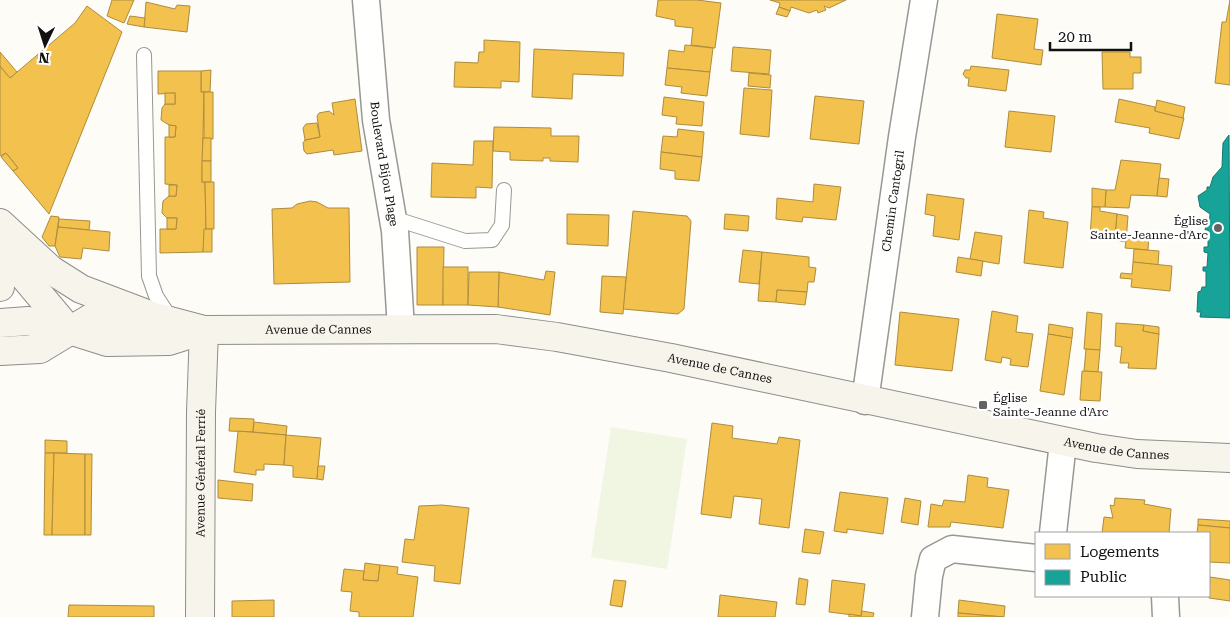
<svg xmlns="http://www.w3.org/2000/svg" width="1230" height="617" viewBox="0 0 1230 617" font-family="'Roboto Serif',serif">
  <style>
    .pitch { fill: #f0f6e1 }
    .homes { fill: #f2c14e; stroke: #ae8c3c }
    .public { fill: #17a398; stroke: #157770 }
    .lines { fill: none; stroke-linecap: round; stroke-linejoin: round }
    .lane-casing { stroke: #979795; stroke-width: 16 }
    .street-casing { stroke: #979795; stroke-width: 29 }
    .secondary-casing { stroke: #8e8d8b; stroke-width: 30 }
    .lane { stroke: #fffffe; stroke-width: 14 }
    .street { stroke: #fffffe; stroke-width: 26 }
    .secondary { stroke: #f6f4eb; stroke-width: 28 }
    .poi-dot { fill: #646362; stroke: #fff; stroke-width: 2 }
    .labels { text-anchor: middle; stroke-width: 5; stroke-linejoin: round; paint-order: stroke }
    .street-label { font-size: 12px; fill: #111; stroke: #fff }
    .poi-label { font-size: 12px; fill: #111; stroke: #fff; text-anchor: end }
  </style>
  <rect width="100%" height="100%" fill="#fdfcf7"/>
  <polygon class="pitch" points="611,427 687,439 667,569 591,557"/>
  <g class="homes">
    <polygon points="112,0 134,0 124,23 107,16"/>
    <polygon points="658,0 697,0 721,3 715,48 691,45 693,28 675,26 675,20 656,16"/>
    <polygon points="770,0 846,0 829,8 824,6 826,10 818,13 817,10 809,13 791,7 790,11 779,7 780,3"/>
    <polygon points="1230,0 1230,85 1215,83 1222,22 1226,22"/>
    <polygon points="146,2 175,9 177,5 190,6 187,32 144,27"/>
    <polygon points="87,6 122,32 49,214 13,171 18,168 6,153 0,156 0,66 10,78 75,23"/>
    <polygon points="779,7 790,11 787,17 776,14"/>
    <polygon points="997,14 1038,19 1034,49 1043,50 1041,65 992,58"/>
    <polygon points="130,16 145,18 144,27 127,24"/>
    <polygon points="484,40 520,42 519,82 501,81 501,88 454,87 455,62 478,63 479,52 484,52"/>
    <polygon points="685,45 713,48 710,72 667,68 669,50 684,52"/>
    <polygon points="733,47 771,50 769,74 731,71"/>
    <polygon points="534,49 624,53 623,76 573,74 572,99 532,97"/>
    <polygon points="0,52 17,72 10,78 0,66"/>
    <polygon points="1102,52 1130,52 1130,57 1141,57 1141,73 1133,73 1133,89 1103,89"/>
    <polygon points="971,66 1009,70 1006,91 968,86 969,78 966,78 963,74 965,70 970,70"/>
    <polygon points="667,68 710,72 707,96 681,93 682,87 665,85"/>
    <polygon points="211,70 210,92 201,92 201,71"/>
    <polygon points="158,71 201,71 201,92 204,92 202,182 205,182 206,229 203,252 160,253 160,229 176,229 177,218 167,218 162,213 163,201 169,196 176,196 177,185 165,184 165,137 175,137 176,126 169,125 161,120 162,108 165,104 175,104 175,93 158,94"/>
    <polygon points="749,73 771,75 770,88 748,86"/>
    <polygon points="744,88 772,90 769,137 740,134"/>
    <polygon points="204,92 213,92 213,139 204,138"/>
    <rect x="165" y="93" width="10" height="11"/>
    <polygon points="815,96 864,101 859,144 810,139"/>
    <polygon points="664,97 704,102 702,126 676,124 677,117 662,115"/>
    <polygon points="355,99 362,151 334,155 333,150 307,154 304,151 303,143 305,140 320,137 317,116 319,113 329,111 334,115 332,103"/>
    <polygon points="1119,99 1155,107 1155,111 1184,118 1179,139 1149,133 1150,128 1115,122"/>
    <polygon points="1157,100 1185,107 1183,118 1155,111"/>
    <polygon points="1009,111 1055,116 1051,152 1005,147"/>
    <polygon points="317,123 320,137 305,140 303,128 306,124"/>
    <polygon points="169,125 176,126 175,137 169,137"/>
    <polygon points="494,127 551,128 551,136 579,136 578,162 550,161 550,158 543,158 543,161 510,160 510,152 493,151"/>
    <polygon points="678,129 704,132 702,157 661,152 663,136 677,137"/>
    <polygon points="203,138 211,138 211,161 202,161"/>
    <polygon points="474,141 493,141 492,188 476,187 476,198 431,197 432,163 473,165"/>
    <polygon points="661,152 702,157 699,181 675,179 675,171 660,169"/>
    <polygon points="6,153 18,168 13,171 1,157"/>
    <polygon points="1121,160 1161,164 1157,196 1131,195 1129,208 1105,207 1106,190 1115,190"/>
    <rect x="202" y="161" width="9" height="21"/>
    <polygon points="1159,178 1169,179 1167,197 1157,196"/>
    <polygon points="205,182 214,182 214,229 206,229"/>
    <polygon points="814,184 841,187 836,220 803,217 802,222 776,219 777,198 813,202"/>
    <polygon points="169,185 177,185 176,196 169,196"/>
    <polygon points="1092,188 1106,190 1105,207 1092,207"/>
    <polygon points="927,194 964,199 959,240 933,236 935,216 925,214"/>
    <polygon points="310,201 317,202 328,208 349,208 350,282 274,284 272,209 292,208 297,204"/>
    <polygon points="1092,207 1100,207 1100,211 1117,214 1115,240 1090,237"/>
    <polygon points="1029,210 1044,212 1043,218 1068,222 1063,268 1024,263"/>
    <polygon points="633,211 687,216 691,221 684,309 678,314 623,309"/>
    <polygon points="567,214 609,215 608,246 567,244"/>
    <polygon points="725,214 749,216 748,231 724,229"/>
    <polygon points="1117,214 1128,216 1126,242 1115,240"/>
    <polygon points="51,216 59,217 55,246 49,246 42,237"/>
    <polygon points="167,218 177,218 176,229 167,229"/>
    <polygon points="59,219 90,221 89,230 58,227"/>
    <polygon points="58,227 110,232 109,251 83,248 81,259 60,257 55,246"/>
    <polygon points="204,229 212,229 212,252 203,252"/>
    <polygon points="975,232 1002,236 999,264 970,259"/>
    <polygon points="1127,234 1149,235 1148,250 1125,248"/>
    <polygon points="417,247 444,247 443,305 417,305"/>
    <polygon points="1134,249 1159,251 1158,265 1133,262"/>
    <polygon points="743,250 762,252 759,284 739,282"/>
    <polygon points="762,252 809,257 809,267 816,268 814,282 808,282 807,292 777,290 776,302 758,301"/>
    <polygon points="958,257 983,261 981,276 956,272"/>
    <polygon points="1133,262 1172,266 1170,291 1131,287 1132,279 1120,278 1121,273 1132,274"/>
    <rect x="443" y="267" width="25" height="38"/>
    <polygon points="546,271 555,272 550,315 498,307 499,272 544,280"/>
    <polygon points="469,272 499,272 498,307 468,305"/>
    <polygon points="602,276 626,277 623,314 600,312"/>
    <polygon points="777,290 807,292 805,305 776,302"/>
    <polygon points="992,311 1018,316 1016,332 1033,334 1028,367 1010,365 1011,359 1002,357 1001,363 985,360"/>
    <polygon points="900,312 959,319 952,371 895,365"/>
    <polygon points="1087,312 1102,314 1100,350 1084,349"/>
    <polygon points="1116,323 1144,325 1143,331 1159,334 1156,369 1128,368 1129,363 1120,363 1122,347 1115,346"/>
    <polygon points="1049,324 1073,328 1072,338 1048,334"/>
    <polygon points="1144,325 1159,327 1159,334 1143,331"/>
    <polygon points="1048,334 1072,338 1064,395 1040,391"/>
    <polygon points="1086,349 1100,350 1098,372 1084,371"/>
    <polygon points="1082,371 1102,372 1100,401 1080,400"/>
    <polygon points="230,418 254,419 253,432 229,431"/>
    <polygon points="254,422 287,426 286,435 253,432"/>
    <polygon points="712,423 733,426 732,438 777,444 779,437 800,440 789,528 759,524 762,499 734,496 731,518 701,514"/>
    <polygon points="238,431 286,435 284,465 264,464 264,470 256,470 256,475 234,472"/>
    <polygon points="286,435 321,438 317,479 293,477 293,466 284,465"/>
    <polygon points="45,440 67,441 67,453 45,453"/>
    <polygon points="45,453 54,453 52,535 44,535"/>
    <polygon points="54,453 85,454 85,535 52,535"/>
    <polygon points="85,454 92,454 91,535 85,535"/>
    <polygon points="318,466 325,466 323,480 317,479"/>
    <polygon points="968,475 988,478 987,487 1009,490 1003,528 951,522 950,527 928,527 931,504 942,506 944,500 965,502"/>
    <polygon points="218,480 253,484 252,501 218,498"/>
    <polygon points="840,492 888,498 883,534 847,529 847,533 834,531"/>
    <polygon points="905,498 921,501 918,525 901,522"/>
    <polygon points="1115,498 1145,500 1144,504 1171,509 1169,533 1102,533 1104,517 1113,518 1110,505 1114,506"/>
    <polygon points="442,505 469,508 460,584 434,581 435,566 402,562 405,539 414,540 419,506"/>
    <polygon points="1198,519 1230,521 1230,528 1198,525"/>
    <polygon points="1198,525 1230,528 1230,563 1209,562 1209,533 1197,533"/>
    <polygon points="805,529 824,532 820,554 802,552"/>
    <polygon points="365,563 380,565 378,581 363,580"/>
    <polygon points="380,565 398,567 397,574 418,577 413,617 359,617 359,612 350,611 352,592 341,591 344,569 364,571 363,580 378,581"/>
    <polygon points="1210,577 1230,580 1230,601 1209,598"/>
    <polygon points="799,578 808,580 805,605 796,604"/>
    <polygon points="614,580 626,581 622,607 610,605"/>
    <polygon points="832,580 865,584 861,616 829,612"/>
    <polygon points="720,595 777,602 775,617 718,617"/>
    <polygon points="274,600 274,617 232,617 232,601"/>
    <polygon points="959,600 1005,606 1004,617 958,613"/>
    <polygon points="69,605 154,606 154,617 68,617"/>
    <polygon points="862,611 874,613 873,617 849,617 849,614 861,616"/>
    <polygon points="958,613 1003,617 958,617"/>
  </g>
  <polygon class="public" points="1229,135 1230,318 1200,317 1201,312 1197,312 1198,292 1201,291 1202,287 1206,287 1206,271 1203,271 1203,267 1207,267 1208,253 1204,252 1204,247 1208,247 1208,230 1205,230 1206,226 1209,226 1210,214 1200,207 1198,196 1207,190 1207,187 1210,187 1213,177 1222,167 1223,143"/>
  <g class="lines">
    <g class="lane-casing">
      <g id="lane">
        <polyline points="144,55 149,276 156,296 171,319"/>
        <polyline points="393,218 465,241 492,240 502,225 504,190"/>
      </g>
    </g>
    <g class="street-casing">
      <g id="street">
        <path id="s1" d="M366 0 376 120 395 231 401 329"/>
        <path id="s2" d="M865 401 902 137 924 0"/>
        <polyline points="1053,533 1063,442"/>
        <polyline points="1165,596 1166,617"/>
        <polyline points="925,617 929,576 933,559 952,549 1036,558"/>
      </g>
    </g>
    <g class="secondary-casing">
      <g id="secondary">
        <path id="s3" d="M0 223 51 270 81 289 155 317 204 330 496 329 557 337 671 358 1096 448 1137 454 1230 458"/>
        <polyline points="0,248 69,330"/>
        <polyline points="0,269 0,287"/>
        <polyline points="0,323 28,321 69,330 107,342 169,341 204,330"/>
        <polyline points="0,351 40,349 91,318 140,317"/>
        <path id="s4" d="M200 617 201 412 204 330"/>
      </g>
    </g>
    <use href="#lane" class="lane"/>
    <use href="#street" class="street"/>
    <use href="#secondary" class="secondary"/>
  </g>
  <g class="poi-dot">
    <circle cx="1218" cy="228" r="5"/>
    <rect x="978" y="400" width="10" height="10" rx="2.5"/>
  </g>
  <g class="labels">
    <g class="street-label">
      <text dy="4" stroke="none"><textPath href="#s1" startOffset="165">Boulevard Bijou Plage</textPath></text>
      <text dy="4" stroke="none"><textPath href="#s2" startOffset="202">Chemin Cantogril</textPath></text>
      <text dy="4" stroke="none"><textPath href="#s3" startOffset="349">Avenue de Cannes</textPath></text>
      <text dy="4" stroke="none"><textPath href="#s3" startOffset="754">Avenue de Cannes</textPath></text>
      <text dy="4" stroke="none"><textPath href="#s3" startOffset="1159">Avenue de Cannes</textPath></text>
      <text dy="4" stroke="none"><textPath href="#s4" startOffset="144">Avenue Général Ferrié</textPath></text>
    </g>
    <g class="poi-label">
      <text x="1208" y="225">Église<tspan x="1208" dy="14">Sainte-Jeanne-d'Arc</tspan></text>
      <text x="993" y="402" text-anchor="start">Église<tspan x="993" dy="14">Sainte-Jeanne d'Arc</tspan></text>
    </g>
  </g>
  <rect x="1035" y="532" width="175" height="65" fill="#ffffff" stroke="#a0a0a0"/>
  <rect x="1045" y="544" width="25" height="15" fill="#f2c14e" stroke="#a0a0a0"/>
  <text x="1080" y="557" font-size="15" fill="#111111">Logements</text>
  <rect x="1045" y="570" width="25" height="15" fill="#17a398" stroke="#a0a0a0"/>
  <text x="1080" y="582" font-size="15" fill="#111111">Public</text>
  <g transform="translate(45 45) rotate(184)" stroke="#ffffff" stroke-width="4" paint-order="stroke">
  <path d="M0-4L9 19L0 12L-9 19Z" fill="#111111"/>
  <text y="-8" font-size="14" font-weight="bold" text-anchor="middle" fill="#111111">N</text>
  </g>
  <path d="M1050 42v8h81v-8" fill="none" stroke="#111111" stroke-width="2.5"/>
  <text x="1058" y="42" font-size="15" fill="#111111" stroke="#ffffff" stroke-width="4" paint-order="stroke">20 m</text>
</svg>
